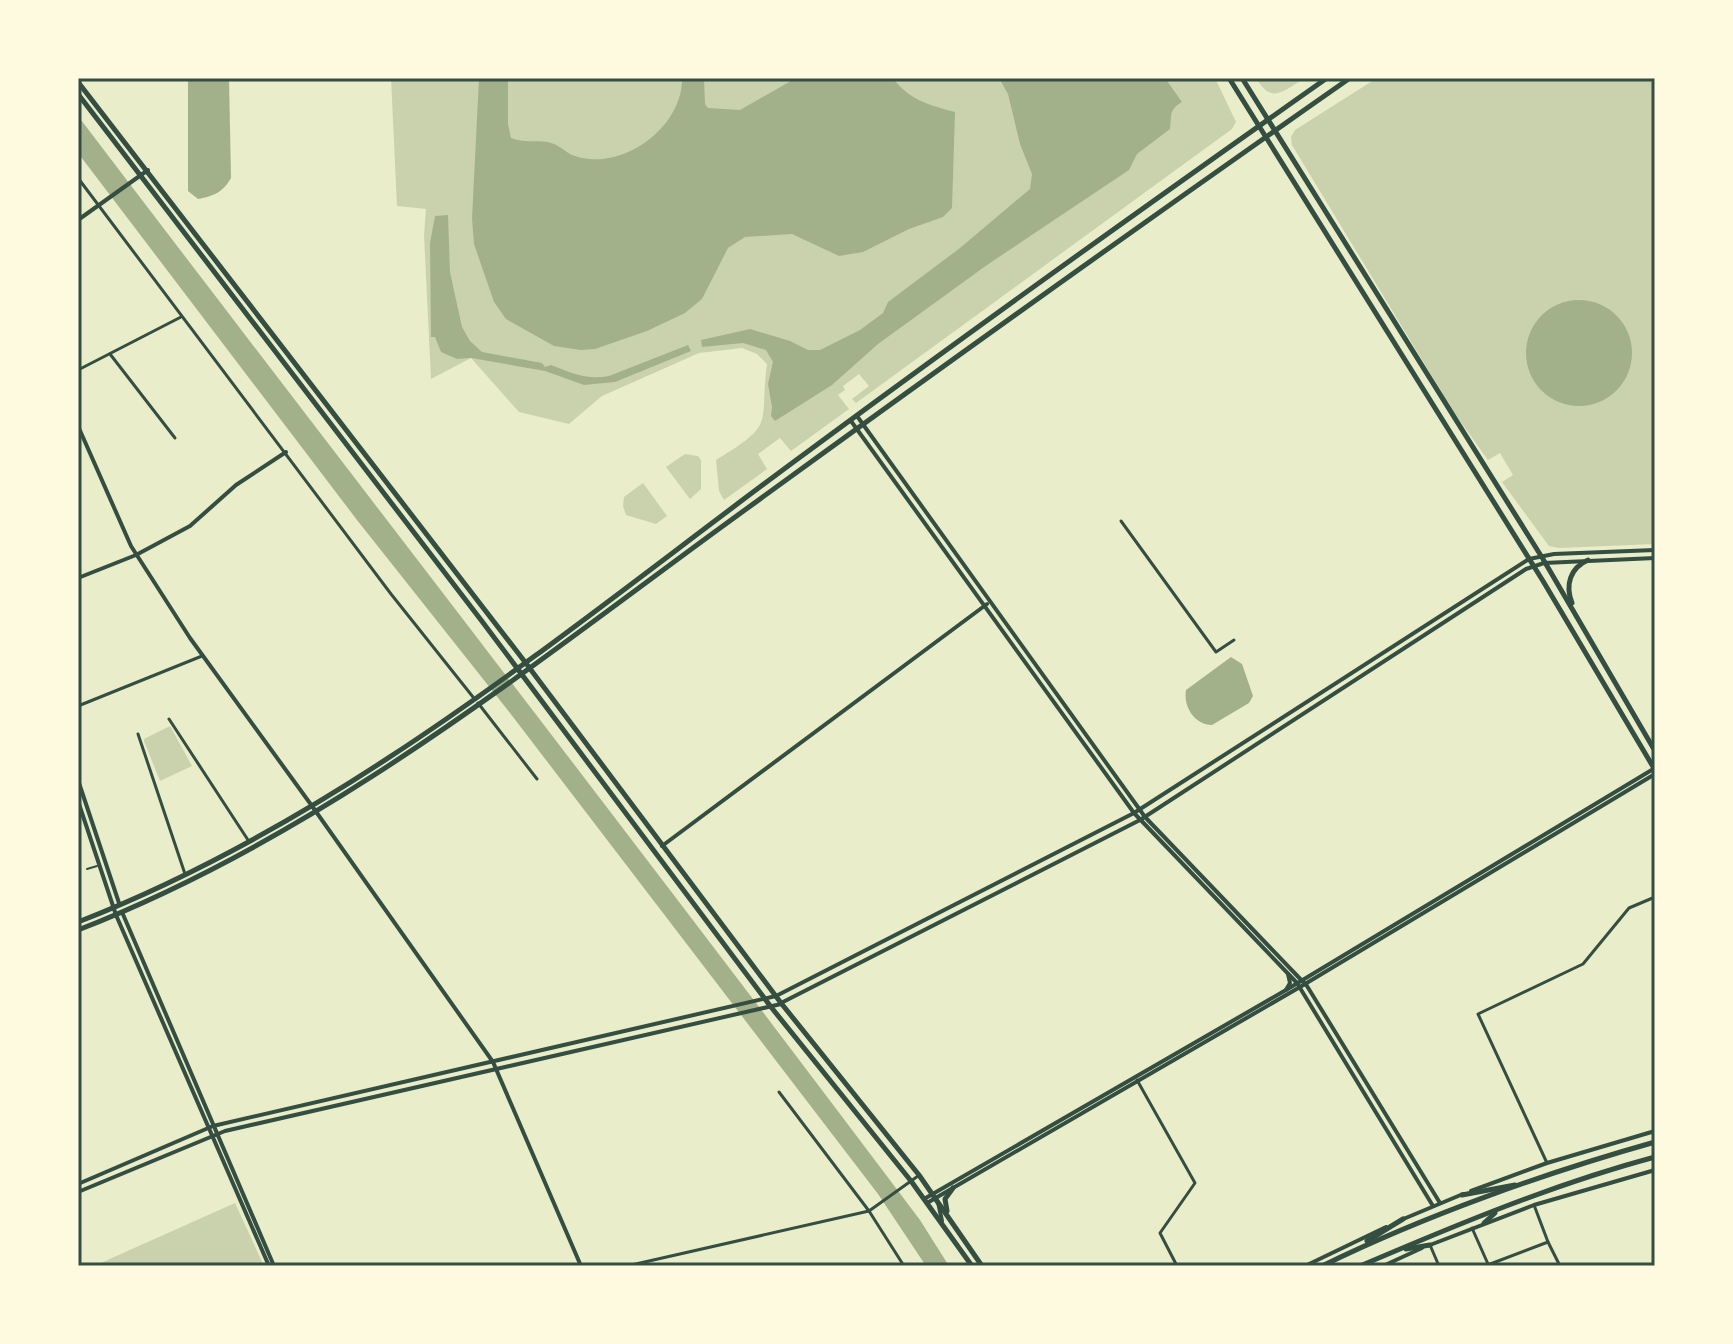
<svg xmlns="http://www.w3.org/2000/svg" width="1733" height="1344" viewBox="0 0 1733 1344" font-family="'Libre Baskerville',serif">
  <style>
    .green { fill: #cad2ad }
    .water { fill: #a3b18a }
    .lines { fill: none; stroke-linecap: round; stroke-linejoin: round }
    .service { stroke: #344e41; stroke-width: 2 }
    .minor { stroke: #344e41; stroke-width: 3 }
    .tertiary { stroke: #344e41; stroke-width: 4 }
    .secondary { stroke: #344e41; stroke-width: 4 }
    .primary { stroke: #344e41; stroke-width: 5 }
    .trunk { stroke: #344e41; stroke-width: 5 }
    .neatline { fill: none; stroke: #344e41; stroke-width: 3 }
  </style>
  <rect width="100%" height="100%" fill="#e9edc9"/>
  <g class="green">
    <path d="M391 78H1215L1236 122 1232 129 856 403 852 399 869 386 859 374 843 386 845 390 838 395 849 409 791 451 780 438 758 454 767 469 724 500 719 491 716 460C777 423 759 426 767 364L757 354 742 348 699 353 602 396 569 424 519 412 471 358 431 379 424 235 426 209 397 206Z"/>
    <path d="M1256 78H1305C1283 91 1272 105 1256 78Z"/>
    <polygon points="1377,78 1392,78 1395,81 1399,78 1655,78 1655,544 1559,548 1549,546 1502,482 1513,475 1500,453 1488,460 1453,411 1292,145 1291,137 1295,130"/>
    <polygon points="685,454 698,456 701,460 701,489 690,499 666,467"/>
    <polygon points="643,483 667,516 656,524 626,515 623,506 624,497"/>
    <polygon points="170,726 192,766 160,781 144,741 144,739"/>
    <polygon points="235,1203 264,1266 94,1266"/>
  </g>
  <g class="water">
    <path d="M188 78H229L231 178C223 192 214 196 198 199L188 191Z"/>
    <path d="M479 78H508V124L511 138C524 143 535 140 548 142 563 146 565 153 575 156 622 172 683 127 682 78H704L705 104 708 108 740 110 796 78H893C909 100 929 105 955 112L952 208 943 217 909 229 863 252 839 256 792 234 745 237 728 248 702 299 685 313 647 331 595 349 581 350 554 346 506 319 494 302 474 244 472 219Z"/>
    <path d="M999 78H1165L1182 102C1168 110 1172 116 1170 129L1137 154 1129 170 987 265 878 344 832 385 775 421 771 416 772 407 768 384 773 362 766 350 743 343 702 347 701 340 750 329 790 341 808 350H820L860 330 883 313 888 302 960 248 1030 189 1032 174 1020 144 1008 94Z"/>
    <path d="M78 116C358 484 642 850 920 1220L949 1266H926L878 1194 510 713 357 520 78 153Z"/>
    <path d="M448 215 450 272 462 327 470 341 482 352 542 363 545 367 551 365C571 373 587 380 609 376L688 345 691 351 615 382 584 385 545 371 471 358 457 359 441 352 435 337H431L430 243 435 216Z"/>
    <circle cx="1579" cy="353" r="53"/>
    <path d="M1231 657 1242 664 1253 696 1249 703 1212 725C1195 725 1183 707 1186 690Z"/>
  </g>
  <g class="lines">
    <polyline class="service" points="87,869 97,866"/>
    <g class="minor">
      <polyline points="78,178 391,594 473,697"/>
      <polyline points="110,354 175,438"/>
      <polyline points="78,370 181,317"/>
      <polyline points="1121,521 1216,652 1234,640"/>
      <polyline points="478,703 537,779"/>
      <polyline points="78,706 202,656"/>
      <polyline points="169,719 248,840"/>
      <polyline points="138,734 185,874"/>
      <polyline points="1137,1080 1195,1183 1160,1233 1177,1266"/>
      <polyline points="779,1092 869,1211 904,1266"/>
      <polyline points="1547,1163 1478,1014 1583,964 1629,908 1655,897"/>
      <polyline points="1472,1228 1488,1264"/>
      <polyline points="1548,1242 1560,1266"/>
      <polyline points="1430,1245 1439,1266"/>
      <polyline points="627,1266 869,1211 918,1176"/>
      <polyline points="1485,1266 1548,1242 1534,1205"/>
    </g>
    <g class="tertiary">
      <polyline points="78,220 148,170"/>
      <polyline points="78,426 131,546 190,638 312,806 493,1062 581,1266"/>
      <polyline points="78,578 136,555 190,526 236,485 286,452"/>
      <polyline points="662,846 987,604"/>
      <polyline points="78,1184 213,1126 776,996"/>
      <polyline points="78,1192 225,1131 781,1004"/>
      <polyline points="924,1199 1286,990 1655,768"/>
      <polyline points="938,1202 942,1221"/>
      <polyline points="927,1203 1300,987 1655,774"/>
    </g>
    <g class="secondary">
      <polyline points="857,416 1145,817 1307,986 1440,1203"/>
      <polyline points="851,421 1134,813 1297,983 1433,1206"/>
      <polyline points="78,780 119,903"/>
      <polyline points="78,801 116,915 269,1266"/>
      <polyline points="122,912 274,1266"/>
      <polyline points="1286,990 1290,983 1288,974"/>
      <polyline points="776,996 1134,813 1529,559 1554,554 1655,550"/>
      <polyline points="781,1003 1140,820 1526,569 1544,563 1655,558"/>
      <polyline points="1471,1191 1547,1163 1655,1131"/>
      <polyline points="1401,1220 1463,1194"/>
      <polyline points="1430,1245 1534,1205 1655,1170"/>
      <polyline points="1305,1266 1386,1227"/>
      <polyline points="1383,1266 1422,1248"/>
    </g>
    <g class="primary">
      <polyline points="1229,78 1543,581 1655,770"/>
      <polyline points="1242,78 1543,559 1655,751"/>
      <polyline points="78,82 525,662 781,1003 919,1175 982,1266"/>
      <polyline points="78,94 481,620 771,1007 911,1181 972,1266"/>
      <path d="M1572 603C1565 585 1570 568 1588 560"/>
      <path d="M78 922C348 817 572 625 803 455 976 327 1151 202 1327 78"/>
      <path d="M78 930C315 838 514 679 716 531 926 378 1137 227 1350 78"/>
      <polyline points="947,1211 945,1199 953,1188"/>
    </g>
    <g class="trunk">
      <polyline points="1462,1195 1515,1185"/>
      <polyline points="1484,1223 1495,1213"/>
      <polyline points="1367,1241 1403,1219"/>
      <polyline points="1406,1249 1430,1245"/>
      <path d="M1322 1266C1424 1216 1545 1173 1655 1142"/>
      <path d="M1360 1266C1456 1225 1554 1184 1655 1157"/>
    </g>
  </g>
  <rect width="1733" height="1344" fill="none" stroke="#fefae0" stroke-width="160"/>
  <rect x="80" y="80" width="1573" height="1184" class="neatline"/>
</svg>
